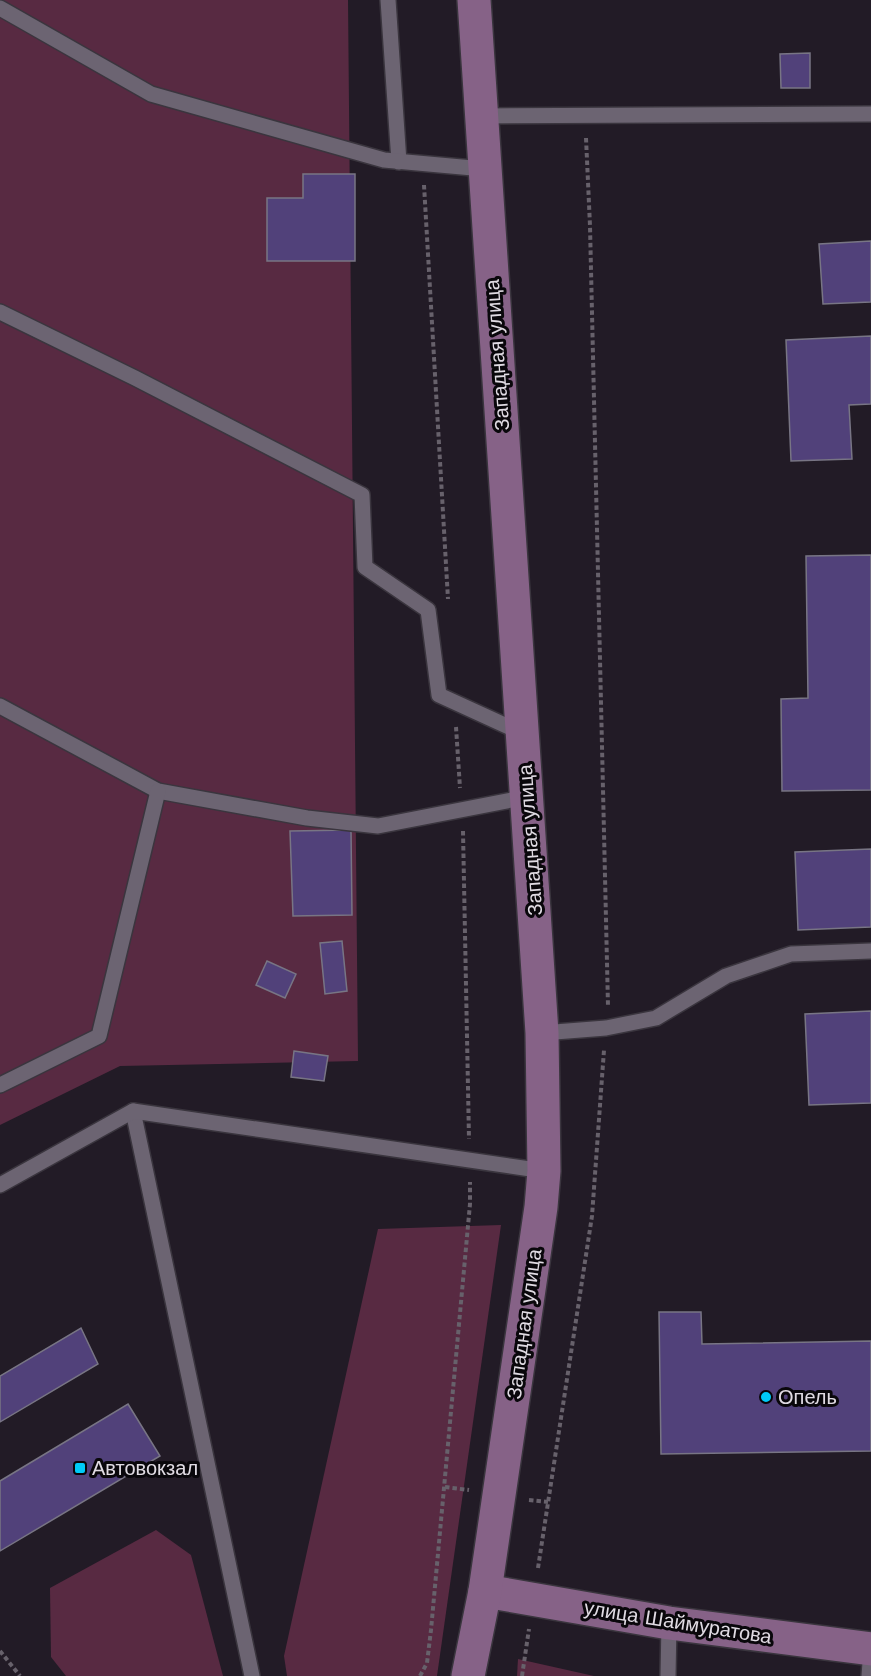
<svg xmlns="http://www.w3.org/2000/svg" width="871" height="1676" viewBox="0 0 871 1676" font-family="'Work Sans',sans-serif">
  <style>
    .green { fill: #582a42 }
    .building { fill: #51417a; stroke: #787584; stroke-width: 1.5 }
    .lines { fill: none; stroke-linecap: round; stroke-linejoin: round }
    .service-casing { stroke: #3a353e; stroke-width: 18 }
    .secondary-casing { stroke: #3a353e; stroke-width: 36 }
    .path { stroke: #67616b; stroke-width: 4; stroke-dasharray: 4.5 3; stroke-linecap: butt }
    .service { stroke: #6c6472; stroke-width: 15 }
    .secondary { stroke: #866287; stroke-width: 33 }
    .poi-dot { fill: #00cbf8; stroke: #09070b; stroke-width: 2 }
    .labels { text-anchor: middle; stroke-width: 6; stroke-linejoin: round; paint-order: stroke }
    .street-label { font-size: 20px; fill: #e0dbe3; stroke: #09070b }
    .poi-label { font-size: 20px; fill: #e0dbe3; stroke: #09070b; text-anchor: start }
  </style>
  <rect width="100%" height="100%" fill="#221b26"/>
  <g class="green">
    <polygon points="0,0 348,0 358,1061 120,1066 0,1125"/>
    <polygon points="501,1225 437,1676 287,1676 284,1656 378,1229"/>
    <polygon points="156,1530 191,1555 223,1676 66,1676 51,1657 50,1588"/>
    <polygon points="518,1659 594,1676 517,1676"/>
  </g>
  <g class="building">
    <polygon points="810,53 810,88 781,88 780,54"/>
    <polygon points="303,174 355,174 355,261 267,261 267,198 303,198"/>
    <polygon points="871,241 871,302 823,304 819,244"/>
    <polygon points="871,336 871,404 849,405 852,459 791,461 786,340"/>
    <polygon points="871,555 871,790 782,791 781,699 808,698 806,556"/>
    <polygon points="351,830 352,915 293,916 290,831"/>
    <polygon points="871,849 871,927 798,930 795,852"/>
    <polygon points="342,941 347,991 325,994 320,943"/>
    <polygon points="267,961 296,974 285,998 256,985"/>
    <polygon points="871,1011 871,1103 809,1105 805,1014"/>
    <polygon points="294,1051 328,1056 324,1081 291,1077"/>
    <polygon points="659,1312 701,1312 702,1344 871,1341 871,1451 661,1454"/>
    <polygon points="81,1328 98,1364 0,1422 0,1376"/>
    <polygon points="128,1404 160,1456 0,1551 0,1481"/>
  </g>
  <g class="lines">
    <g class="service-casing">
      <g id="service">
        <polyline points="388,0 399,162"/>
        <polyline points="0,8 151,94 384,160 484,169"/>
        <polyline points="481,116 871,114"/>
        <polyline points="0,312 135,378 362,495 365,567 428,610 439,695 522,733"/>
        <polyline points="0,706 158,791 307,818 378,826 527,797"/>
        <polyline points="542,1033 606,1028 656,1018 726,976 791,954 871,951"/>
        <polyline points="0,1085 99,1036 158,791"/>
        <polyline points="133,1111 252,1676"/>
        <polyline points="0,1185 133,1111 544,1171"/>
        <polyline points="668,1676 669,1623"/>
        <polyline points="869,1676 871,1649"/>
      </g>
    </g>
    <g class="secondary-casing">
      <g id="secondary">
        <polyline points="485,1591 669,1623 871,1649"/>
        <polyline points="468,1676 485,1591 541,1207 544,1171 542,1033 474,0"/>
      </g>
    </g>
    <g class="path">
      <polyline points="586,138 590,226 608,1006"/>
      <polyline points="424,185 448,599"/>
      <polyline points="456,727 460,788"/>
      <polyline points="463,831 469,1139"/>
      <polyline points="445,1487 469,1490"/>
      <polyline points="529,1500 548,1502"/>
      <polyline points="538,1568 592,1216 604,1050"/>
      <polyline points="0,1651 20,1676"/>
      <polyline points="420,1676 427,1663 431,1630 470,1204 470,1182"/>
      <polyline points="522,1676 529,1629"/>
    </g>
    <use href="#service" class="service"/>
    <use href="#secondary" class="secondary"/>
  </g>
  <g class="poi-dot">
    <circle cx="766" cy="1397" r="6"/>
    <rect x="74" y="1462" width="12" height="12" rx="3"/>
  </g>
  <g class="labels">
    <g class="street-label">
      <text transform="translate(497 355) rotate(-94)" y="7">Западная улица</text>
      <text transform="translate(530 840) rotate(-94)" y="7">Западная улица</text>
      <text transform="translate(524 1324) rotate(-82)" y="7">Западная улица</text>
      <text transform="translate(678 1622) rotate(9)" y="7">улица Шаймуратова</text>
    </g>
    <g class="poi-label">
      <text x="778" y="1404">Опель</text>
      <text x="92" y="1475">Автовокзал</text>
    </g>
  </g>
</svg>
